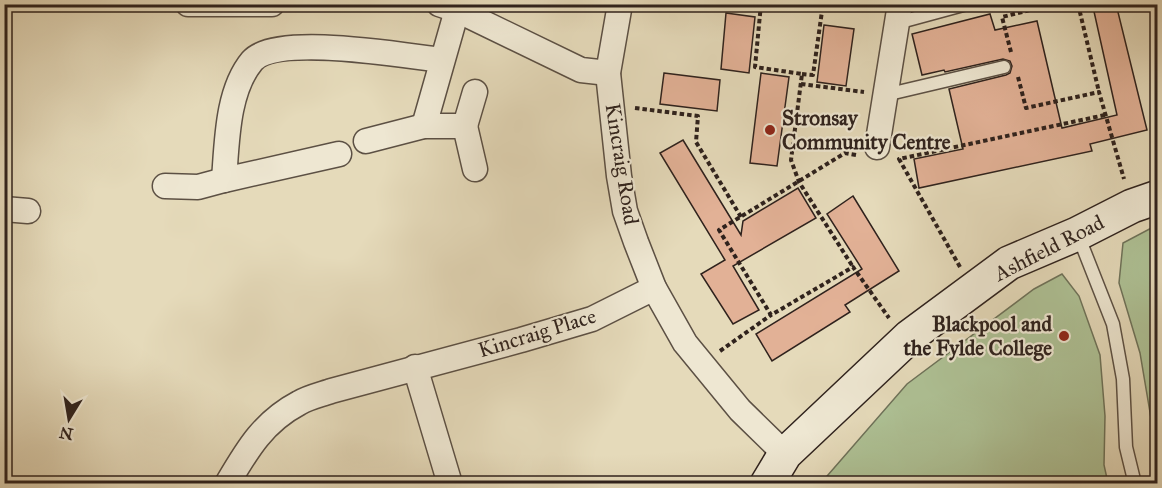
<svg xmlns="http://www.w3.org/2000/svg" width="1162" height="488" viewBox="0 0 1162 488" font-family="'IM FELL Great Primer',serif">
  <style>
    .green { fill: #aec195; stroke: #6e7259; stroke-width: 1.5 }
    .building { fill: #e2b196; stroke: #2f221d; stroke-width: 1.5 }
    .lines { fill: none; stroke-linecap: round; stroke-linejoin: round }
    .lane-casing { stroke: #5c5044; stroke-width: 15 }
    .street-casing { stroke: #5c5044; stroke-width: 27 }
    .secondary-casing { stroke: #2f221d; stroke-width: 36 }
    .path { stroke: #2f221d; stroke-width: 4; stroke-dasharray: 4.5 3; stroke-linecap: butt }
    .lane { stroke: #eee7d2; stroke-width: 12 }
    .street { stroke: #eee7d2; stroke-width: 24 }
    .secondary { stroke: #eee7d2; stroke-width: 33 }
    .poi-dot { fill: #8f2418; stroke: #eee7d2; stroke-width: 2 }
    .labels { text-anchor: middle; stroke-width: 4.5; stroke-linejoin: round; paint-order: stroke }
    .poi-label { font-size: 21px; font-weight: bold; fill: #2f221d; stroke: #eee7d2; text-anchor: start }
    .street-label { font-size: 21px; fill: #2f221d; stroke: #eee7d2 }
  </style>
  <rect width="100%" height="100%" fill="#e5daba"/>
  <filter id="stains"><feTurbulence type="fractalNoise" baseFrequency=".00333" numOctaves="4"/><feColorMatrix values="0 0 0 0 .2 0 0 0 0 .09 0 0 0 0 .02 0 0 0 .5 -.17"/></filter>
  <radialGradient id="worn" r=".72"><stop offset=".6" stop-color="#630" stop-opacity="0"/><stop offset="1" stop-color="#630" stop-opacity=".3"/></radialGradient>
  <g class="green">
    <polygon points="1157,225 1158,339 1155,341 1153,370 1157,385 1157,454 1140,353 1119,283 1123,243"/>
    <polygon points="1062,274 1079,296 1100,355 1105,416 1104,465 1108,483 821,483 907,384 1034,289"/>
  </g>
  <g class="building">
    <polygon points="1106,4 1116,4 1147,130 1090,144 1092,151 919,188 914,159 963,149 949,89 1006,75 1010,73 1012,66 1010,61 1003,59 945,72 944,70 922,75 912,34 990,14 995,30 1037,21 1062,128 1117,115 1093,7"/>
    <polygon points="726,13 755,17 749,73 721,69"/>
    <polygon points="824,25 854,29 846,86 817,82"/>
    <polygon points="664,73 720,80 717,111 660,104"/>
    <polygon points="761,73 789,77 777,166 750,163"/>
    <polygon points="683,140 741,235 743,221 798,188 816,218 733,266 759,310 733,324 701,274 725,260 660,153"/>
    <polygon points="853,196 899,271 845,305 850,312 772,361 756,334 862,269 827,214"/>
  </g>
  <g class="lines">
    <g class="lane-casing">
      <g id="lane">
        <polyline points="897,23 967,4"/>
        <polyline points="885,95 1004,67"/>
        <polyline points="1078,235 1113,324 1123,379 1126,447 1135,484"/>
      </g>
    </g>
    <g class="street-casing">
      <g id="street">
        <polyline points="188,4 272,4"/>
        <polyline points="439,4 457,10 581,70 608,73"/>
        <polyline points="620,4 608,73 619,176 625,211 636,242 654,288 685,343 740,410 785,454"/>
        <polyline points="424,126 457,10"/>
        <polyline points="465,126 475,92"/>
        <polyline points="366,141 424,126 465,126 475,169"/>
        <polyline points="877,147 900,4"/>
        <path d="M339 154 224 180C227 142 227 91 252 61 276 33 405 56 442 60"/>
        <polyline points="165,186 198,187 224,180"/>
        <polyline points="4,209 28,211"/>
        <polyline points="415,367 450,484"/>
        <path d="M227 484C247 450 263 422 299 403 309 397 320 395 331 391L521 340 592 319 654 288"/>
      </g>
    </g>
    <g class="secondary-casing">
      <polyline id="secondary" points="767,484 785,454 909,337 1009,263 1077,234 1132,206 1158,197"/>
    </g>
    <g class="path">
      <polyline points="761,4 755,67 802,74 791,160 799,182 853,267"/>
      <polyline points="1078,4 1099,92"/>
      <polyline points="1011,52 1002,17 1054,4"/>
      <polyline points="802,74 813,75 823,4"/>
      <polyline points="1018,77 1026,108 1099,92 1124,179"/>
      <polyline points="801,84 864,92"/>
      <polyline points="635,108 698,116 696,142 741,217"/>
      <polyline points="856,155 845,153 719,230 771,315 853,267 889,318"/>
      <polyline points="960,267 899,159 1105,115"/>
      <polyline points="720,351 771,315"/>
    </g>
    <use href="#lane" class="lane"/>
    <use href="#street" class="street"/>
    <use href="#secondary" class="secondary"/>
  </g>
  <g class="poi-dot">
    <circle cx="770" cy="130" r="6"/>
    <circle cx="1064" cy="336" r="6"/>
  </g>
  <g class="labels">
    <g class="poi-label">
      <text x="782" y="125">Stronsay<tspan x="782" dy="24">Community Centre</tspan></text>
      <text x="1052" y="331" text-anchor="end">Blackpool and<tspan x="1052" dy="24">the Fylde College</tspan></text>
    </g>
    <g class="street-label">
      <text transform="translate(622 164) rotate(81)" y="7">Kincraig Road</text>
      <text transform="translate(1049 248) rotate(-27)" y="7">Ashfield Road</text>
      <text transform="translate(537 333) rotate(-17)" y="7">Kincraig Place</text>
    </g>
  </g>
  <rect width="1162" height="488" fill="none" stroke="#e5daba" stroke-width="24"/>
  <rect x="6" y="6" width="1150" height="476" fill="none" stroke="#2f221d" stroke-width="3"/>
  <rect x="12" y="12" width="1138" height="464" fill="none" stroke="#2f221d" stroke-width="1.5"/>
  <g transform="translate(69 419) rotate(191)" stroke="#eee7d2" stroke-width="4.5" paint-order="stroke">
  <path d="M0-4.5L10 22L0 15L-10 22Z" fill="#2f221d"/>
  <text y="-9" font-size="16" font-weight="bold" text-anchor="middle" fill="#2f221d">N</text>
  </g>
  <rect width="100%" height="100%" filter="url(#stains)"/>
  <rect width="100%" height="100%" fill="url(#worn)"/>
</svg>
